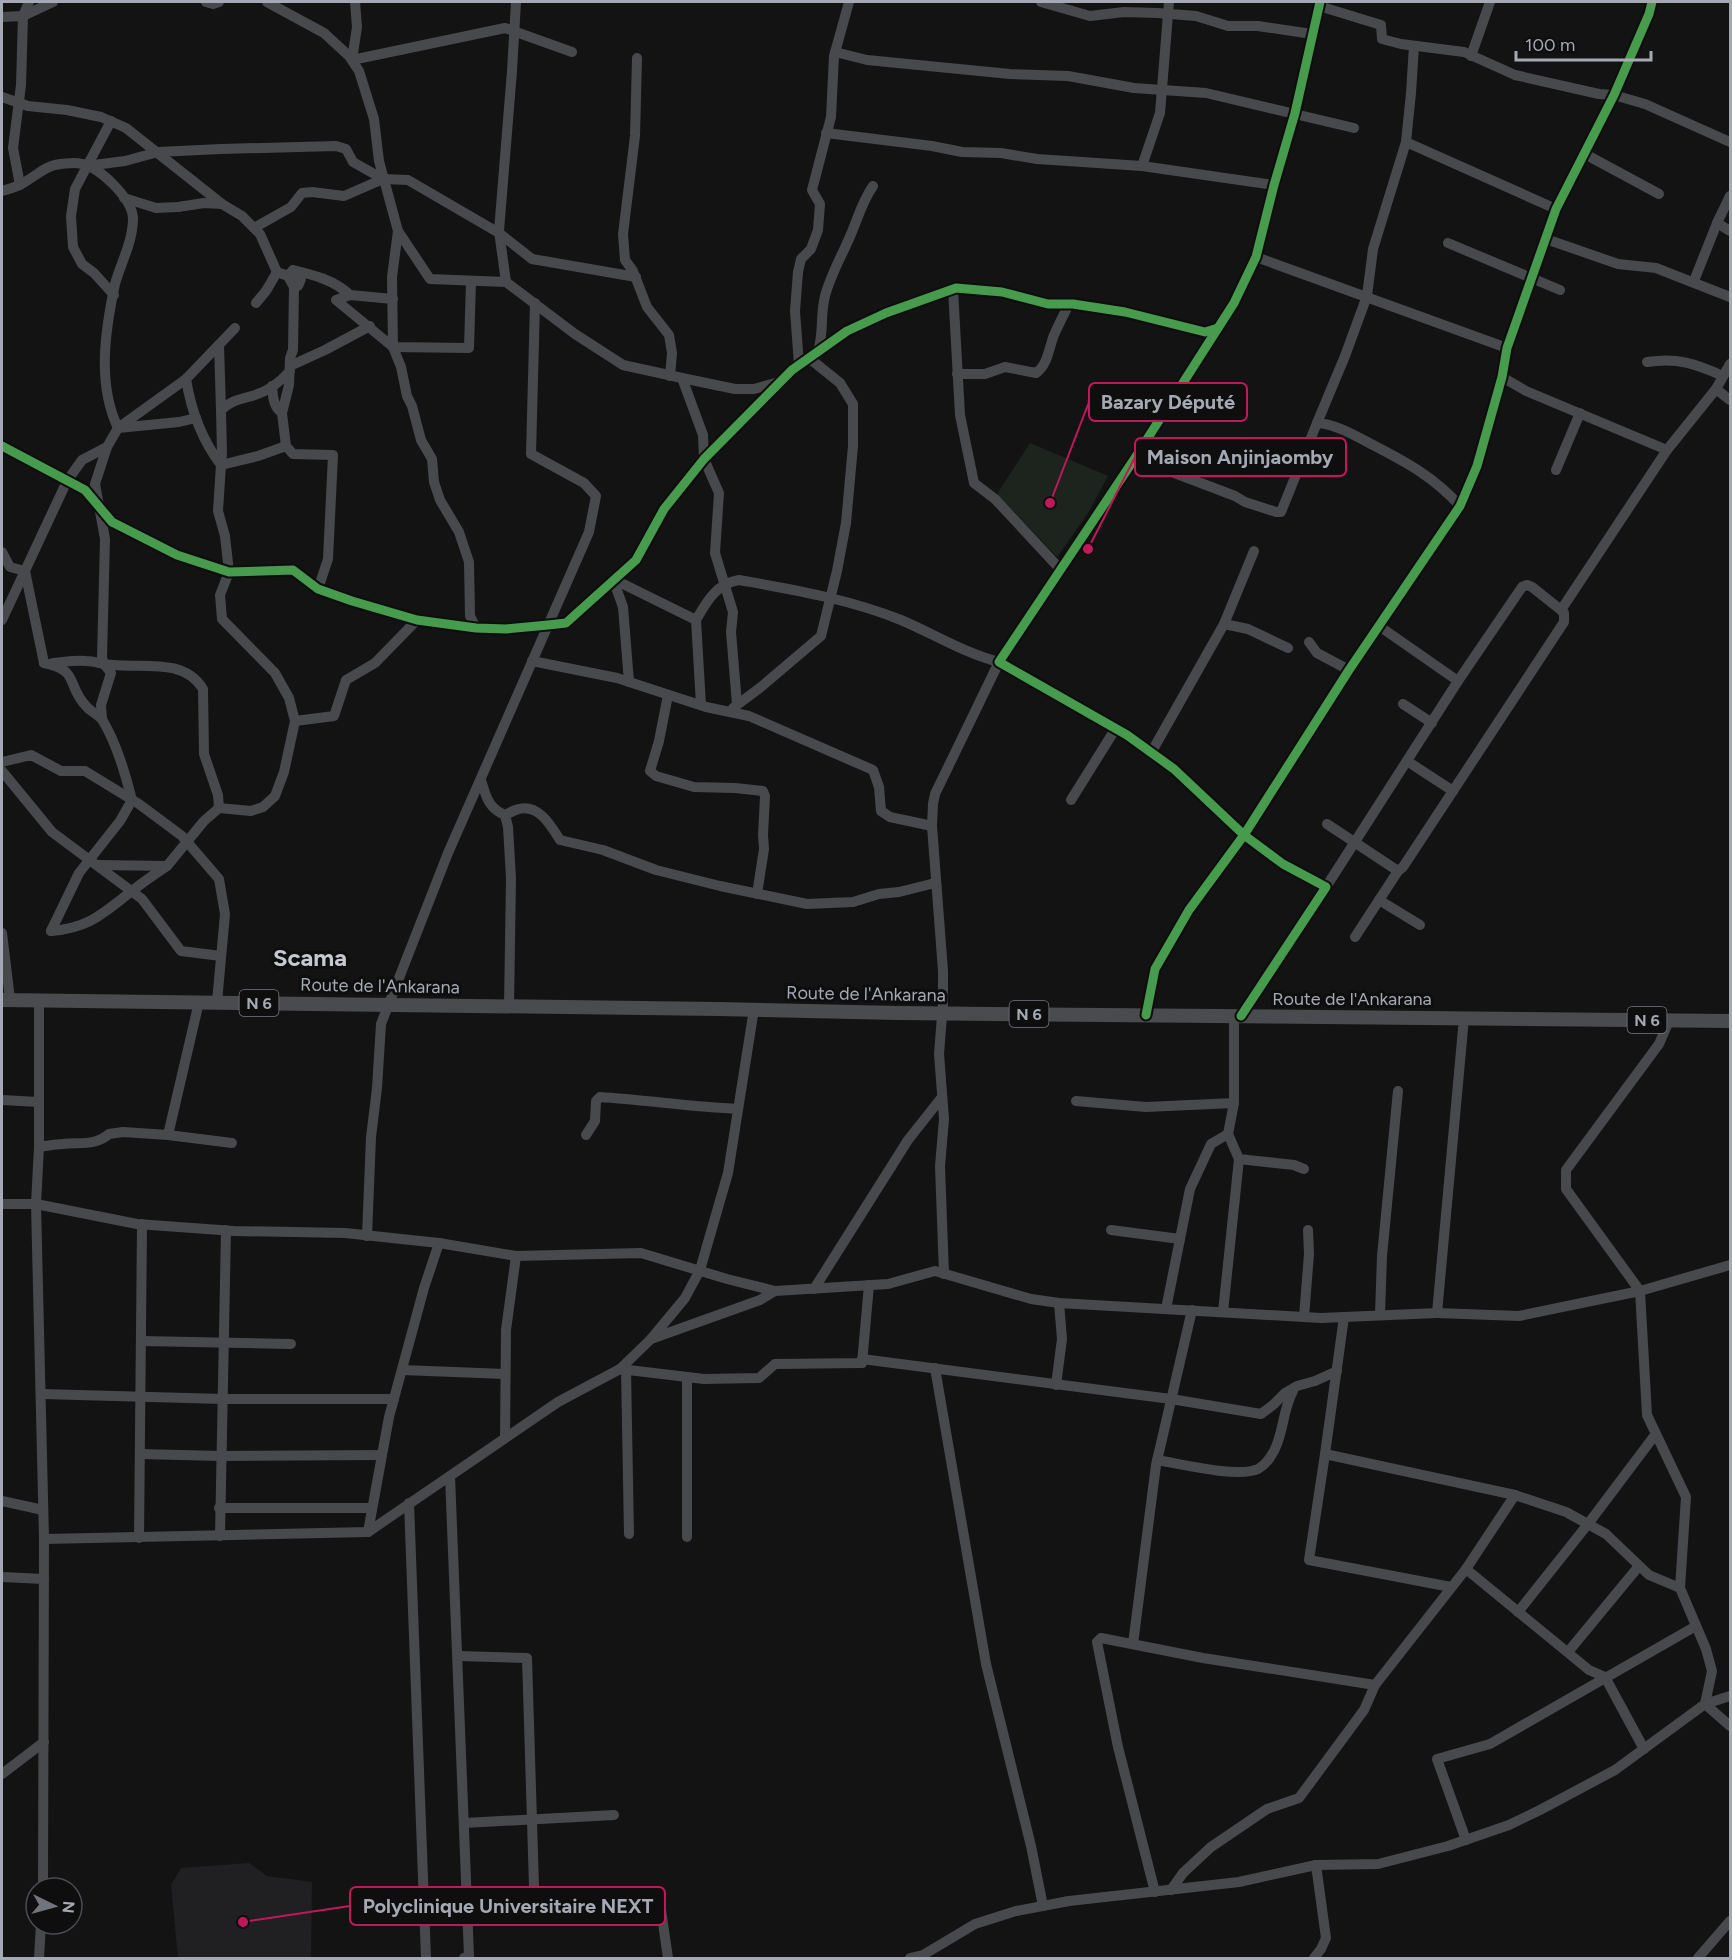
<svg xmlns="http://www.w3.org/2000/svg" width="1732" height="1960" viewBox="0 0 1732 1960" font-family="Figtree,sans-serif">
  <style>
    .built { fill: #202022 }
    .green { fill: #1d241e }
    .lines { fill: none; stroke-linecap: round; stroke-linejoin: round }
    .minor { stroke: #48494c; stroke-width: 10 }
    .major { stroke: #4a4b4e; stroke-width: 14 }
    .cycleway-casing { stroke: #0e0e0f; stroke-width: 13 }
    .cycleway { stroke: #469c4c; stroke-width: 9 }
    .labels { text-anchor: middle; stroke-width: 6; stroke-linejoin: round; paint-order: stroke }
    .shield { fill: #0e0e0f; stroke: #787a82; stroke-width: 1.5 }
    .shield-label { font-size: 16px; font-weight: bold; fill: #a5a9b4 }
    .street-label { font-size: 18px; fill: #a5a9b4; stroke: #0e0e0f }
    .district-label { font-size: 24px; font-weight: bold; fill: #c6c8d0; stroke: #0e0e0f }
    .leader { fill: none; stroke: #c2185b; stroke-width: 2 }
    .callout-dot { fill: #c2185b; stroke: #0e0e0f; stroke-width: 2 }
    .callout { fill: #0e0e0f; stroke: #c2185b; stroke-width: 2 }
    .callout-label { font-size: 20px; text-anchor: middle; font-weight: bold; fill: #a5a9b4 }
  </style>
  <rect width="100%" height="100%" fill="#131314"/>
  <polygon class="built" points="249,1863 267,1876 312,1882 311,1958 178,1958 171,1885 181,1868"/>
  <polygon class="green" points="1030,443 1108,476 1088,513 1057,557 997,494"/>
  <g class="lines">
    <g class="minor">
      <polyline points="206,2 213,4 219,2"/>
      <polyline points="267,2 324,33 349,56 359,71 374,119 379,161 398,231 430,279 506,282 575,334 623,365 682,378 703,435 704,459 719,493 715,553 733,612 731,632 737,704"/>
      <polyline points="355,2 357,27 352,60 505,28 572,52"/>
      <polyline points="1041,2 1090,16 1124,12 1157,13 1196,16 1228,26 1258,26 1312,34"/>
      <polyline points="1319,6 1381,25 1382,39 1401,44 1464,52 1515,75 1599,94 1614,95 1645,104 1730,142"/>
      <polyline points="2,17 23,16 53,2"/>
      <polyline points="835,52 867,60 1010,74 1068,76 1134,88 1206,93 1354,128"/>
      <polyline points="1471,56 1490,2"/>
      <polyline points="637,58 635,136 623,234 625,260 633,271 647,307 669,335 672,353 670,376"/>
      <polyline points="2,97 28,106 67,110 101,117 126,128 222,204"/>
      <polyline points="111,121 75,189 71,216 73,247 82,264 94,273 114,295"/>
      <polyline points="826,133 932,146 962,152 1001,153 1037,159 1142,166 1274,185"/>
      <polyline points="1406,142 1556,209"/>
      <polyline points="1583,153 1659,194"/>
      <polyline points="86,166 125,161 158,152 221,149 336,146 346,149 353,162 383,179"/>
      <polyline points="1142,166 1160,113 1169,2"/>
      <polyline points="20,185 13,148 21,85 23,16 29,2"/>
      <path d="M2 191C9 189 17 187 23 183 33 178 44 167 55 165 61 164 75 162 82 164 101 168 132 199 133 218 133 242 121 262 115 284 105 331 97 384 118 428"/>
      <polyline points="124,198 156,208 178,207 204,203 222,204 242,216 260,234 277,272 288,276"/>
      <polyline points="1717,223 1730,231"/>
      <polyline points="254,228 291,207 302,193 312,192 344,196 383,179 408,180 499,233 532,259 636,277"/>
      <polyline points="398,231 392,277 393,347 401,367 407,396 412,406 421,440 432,459 434,482 440,500 459,532 469,562 470,616 476,628"/>
      <polyline points="1546,239 1618,264 1656,268 1730,297"/>
      <polyline points="1448,243 1560,290"/>
      <polyline points="1256,257 1507,348"/>
      <path d="M293 270 301 279 298 286 294 287 288 276 293 270C314 275 334 280 350 295"/>
      <polyline points="1694,281 1717,223 1730,196"/>
      <polyline points="506,282 499,231 512,71 516,2"/>
      <polyline points="294,287 293,350 290,358 289,385 282,413 286,446 293,454 333,455 328,559 318,589"/>
      <polyline points="953,289 960,415 974,483 995,499 1061,570"/>
      <polyline points="393,299 350,295 336,300 393,347 469,348 471,281"/>
      <polyline points="256,303 266,291 277,272"/>
      <path d="M235 328 186 379C191 410 202 440 221 465L222 454 221 410C231 400 242 399 255 395 268 391 281 381 290 371"/>
      <polyline points="219,345 221,410"/>
      <path d="M818 351C824 333 820 315 825 296 830 277 840 259 848 241 857 222 861 203 873 186"/>
      <path d="M1647 362C1677 357 1696 364 1723 376"/>
      <polyline points="799,365 795,311 798,272 801,259 811,249 818,230 820,204 812,190 831,117 834,56 849,2"/>
      <polyline points="290,366 325,350 370,326"/>
      <path d="M957 374H985L1005 367 1036 373C1048 365 1049 347 1054 335 1059 324 1064 314 1069 304"/>
      <polyline points="1502,377 1526,391 1667,450"/>
      <polyline points="682,378 735,389 754,389 779,382"/>
      <path d="M272 386C273 397 273 406 282 413"/>
      <polyline points="1716,389 1730,400"/>
      <polyline points="1317,423 1345,356 1367,296 1373,249 1406,142 1411,93 1414,46"/>
      <polyline points="118,428 179,422 196,418"/>
      <polyline points="2,446 85,490 112,522 177,555 229,572 293,570 318,589 352,601 417,620 476,628 506,629 548,625 566,623 636,560 664,509 704,459 792,370 847,331 886,313 956,288 1002,292 1048,304 1073,304 1125,312 1205,332 1218,328"/>
      <path d="M1135 458 1235 496 1245 502 1276 512H1281L1317 423C1336 424 1356 436 1373 445 1406 462 1434 477 1460 506"/>
      <polyline points="1556,470 1580,413"/>
      <polyline points="2,552 10,567 25,571 44,663"/>
      <polyline points="613,579 696,620 701,705"/>
      <polyline points="613,579 623,607 629,682"/>
      <polyline points="2,620 67,481 82,460 107,447"/>
      <path d="M696 620C707 601 716 584 739 580 794 590 849 599 901 620 934 634 964 653 999 662L935 794 933 804 932 826 943 971V1003L939 1054 944 1119 940 1166 944 1274"/>
      <polyline points="1224,624 1248,629 1288,648"/>
      <polyline points="1379,626 1458,681"/>
      <polyline points="1309,642 1317,653 1349,670"/>
      <polyline points="532,661 617,678 706,707 749,716 873,770 879,787 881,811 890,817 932,826"/>
      <path d="M44 663C80 670 66 685 86 706 91 712 99 715 103 721 117 745 125 773 132 800L120 821 79 873 51 931"/>
      <path d="M53 663C64 662 75 660 86 661 95 661 104 665 113 665 144 668 184 658 203 689L204 754 218 795 219 808"/>
      <polyline points="668,695 659,741 650,771 656,776 694,787 735,788 763,791 765,796 763,835 764,849 757,894"/>
      <polyline points="1403,704 1432,723"/>
      <polyline points="733,708 761,687 821,636 837,571 846,523 853,446 853,404 840,383 809,358"/>
      <polyline points="102,719 101,705 111,673 104,664 102,658 105,539 95,484 107,447 118,428 186,379"/>
      <polyline points="295,721 334,716 346,680 375,663 417,620"/>
      <polyline points="1151,753 1224,624 1254,551"/>
      <polyline points="1407,761 1453,791"/>
      <polyline points="2,762 31,755 61,771 85,771 139,804 182,836 219,879 225,914 217,1002"/>
      <polyline points="2,771 52,832 142,899 181,951 221,956"/>
      <path d="M481 780C486 796 488 808 505 815 509 813 514 810 519 809 539 804 551 826 560 840L603 850 656 870 720 886 807 904 853 902 879 894 899 892 935 883"/>
      <polyline points="1071,800 1116,728"/>
      <polyline points="505,815 508,827 511,878 509,1006"/>
      <polyline points="1327,824 1398,871 1403,867 1564,622 1564,613 1561,610"/>
      <polyline points="97,865 167,866 204,821 219,808 251,811 263,807 275,796 284,772 295,721 289,698 275,673 222,619 220,595 229,572 225,536 218,511 221,465 258,456 286,446"/>
      <polyline points="1326,887 1458,681 1522,587 1527,585 1532,587 1561,610 1667,450 1716,389 1730,364"/>
      <polyline points="1379,900 1420,925"/>
      <path d="M51 931C90 928 103 913 132 891 143 882 155 874 167 866"/>
      <polyline points="2,933 10,999"/>
      <polyline points="1355,937 1398,871"/>
      <polyline points="39,1000 39,1147 36,1204 44,1539 43,1888"/>
      <polyline points="199,1002 168,1135 232,1143"/>
      <polyline points="1146,1015 1155,969 1189,910 1244,835 1349,670 1460,506 1477,466 1502,377 1507,348 1556,209 1614,95 1649,14 1652,2"/>
      <polyline points="1234,1016 1234,1103 1228,1134 1239,1159 1294,1165 1304,1169"/>
      <polyline points="1241,1016 1326,887 1283,864 1244,835 1174,769 1127,735 999,662 1135,458 1234,303 1256,257 1274,185 1295,113 1320,2"/>
      <polyline points="1669,1021 1659,1044 1566,1170 1566,1189 1640,1291 1647,1415 1686,1497 1680,1588 1706,1649 1712,1671 1705,1704 1730,1726"/>
      <polyline points="2,1100 38,1102"/>
      <polyline points="1076,1101 1146,1107 1234,1103"/>
      <path d="M586 1135 595 1121 596 1101 600 1097C646 1100 692 1107 738 1109"/>
      <path d="M39 1147C47 1146 55 1144 63 1144 79 1142 96 1146 109 1134L123 1132 168 1135"/>
      <polyline points="2,1204 36,1204 137,1224 234,1231 345,1233 439,1243 424,1288 389,1417 368,1532"/>
      <polyline points="1111,1230 1180,1239"/>
      <polyline points="367,1236 371,1137 377,1088 381,1024 448,853 589,532 596,496 584,483 531,454 535,303"/>
      <polyline points="439,1243 516,1256"/>
      <polyline points="814,1289 908,1140 942,1097"/>
      <polyline points="1166,1309 1190,1189 1211,1144 1228,1134"/>
      <polyline points="1223,1312 1239,1159"/>
      <polyline points="1437,1313 1519,1316 1640,1291 1730,1265"/>
      <polyline points="1380,1315 1382,1256 1398,1091"/>
      <polyline points="1304,1317 1309,1254 1308,1230"/>
      <polyline points="1344,1317 1325,1454 1515,1495 1566,1512 1606,1534 1649,1575 1680,1588"/>
      <polyline points="651,1339 760,1300 775,1291 888,1284 935,1271 1031,1299 1059,1303 1321,1318 1437,1313 1464,1018"/>
      <polyline points="141,1341 291,1344"/>
      <polyline points="862,1359 1171,1399 1261,1414 1273,1405 1285,1393 1297,1386 1315,1381 1337,1371"/>
      <polyline points="935,1368 986,1664 1031,1846 1043,1906"/>
      <polyline points="620,1369 704,1379 759,1378 775,1364 862,1363 869,1285"/>
      <polyline points="626,1369 629,1534"/>
      <polyline points="402,1370 505,1374"/>
      <polyline points="687,1377 687,1537"/>
      <polyline points="1056,1385 1062,1339 1059,1303"/>
      <polyline points="42,1394 223,1399 394,1399"/>
      <polyline points="505,1438 506,1330 516,1256 641,1253 727,1279 775,1291"/>
      <polyline points="140,1454 221,1456 382,1455"/>
      <polyline points="1325,1454 1309,1560 1451,1587"/>
      <path d="M1157 1460C1180 1464 1238 1478 1258 1469 1267 1464 1274 1453 1277 1444 1284 1426 1284 1407 1293 1391"/>
      <polyline points="450,1476 469,1956 464,1958"/>
      <polyline points="2,1501 43,1510"/>
      <polyline points="409,1503 426,1958"/>
      <polyline points="219,1508 372,1508"/>
      <polyline points="220,1536 226,1230"/>
      <polyline points="139,1538 142,1224"/>
      <polyline points="44,1539 368,1532 558,1402 620,1369 651,1339 685,1298 700,1270 728,1173 754,1009"/>
      <polyline points="1466,1569 1515,1495"/>
      <polyline points="2,1577 44,1579"/>
      <polyline points="1518,1612 1588,1524 1655,1435"/>
      <polyline points="1133,1644 1156,1465 1192,1310"/>
      <polyline points="1568,1652 1639,1566"/>
      <polyline points="458,1656 527,1658 535,1919 659,1896 668,1958"/>
      <polyline points="2,1774 44,1742"/>
      <polyline points="464,1823 614,1815"/>
      <polyline points="1466,1840 1437,1759 1490,1744 1696,1626"/>
      <polyline points="1171,1890 1183,1873 1211,1847 1267,1809 1299,1798 1364,1710 1375,1685"/>
      <polyline points="1155,1892 1118,1747 1097,1642 1101,1638 1203,1658 1375,1685 1466,1569 1589,1670 1605,1677 1644,1749"/>
      <polyline points="39,1958 41,1924"/>
      <polyline points="910,1958 923,1955 975,1924 1016,1911 1069,1901 1239,1882 1316,1865 1378,1864 1448,1846 1509,1825 1540,1810 1615,1770 1705,1704 1730,1696"/>
      <polyline points="1314,1958 1321,1949 1326,1938 1316,1865"/>
      <polyline points="1698,1958 1730,1921"/>
    </g>
    <polyline class="major" points="2,1000 718,1009 898,1013 1730,1021"/>
    <g class="cycleway-casing">
      <g id="cycleway">
        <polyline points="2,446 85,490 112,522 177,555 229,572 293,570 318,589 352,601 417,620 476,628 506,629 548,625 566,623 636,560 664,509 704,459 792,370 847,331 886,313 956,288 1002,292 1048,304 1073,304 1125,312 1205,332 1218,328"/>
        <polyline points="1146,1015 1155,969 1189,910 1244,835 1349,670 1460,506 1477,466 1502,377 1507,348 1556,209 1614,95 1649,14 1652,2"/>
        <polyline points="1241,1016 1326,887 1283,864 1244,835 1174,769 1127,735 999,662 1135,458 1234,303 1256,257 1274,185 1295,113 1320,2"/>
      </g>
    </g>
    <use href="#cycleway" class="cycleway"/>
  </g>
  <g class="labels">
    <g class="shield">
      <rect x="239.5" y="990" width="39" height="26" rx="4.5"/>
      <rect x="1009.5" y="1001" width="39" height="26" rx="4.5"/>
      <rect x="1627.5" y="1007" width="39" height="26" rx="4.5"/>
    </g>
    <g class="shield-label">
      <text x="259" y="1009">N 6</text>
      <text x="1029" y="1020">N 6</text>
      <text x="1647" y="1026">N 6</text>
    </g>
    <g class="street-label">
      <text transform="translate(380 986) rotate(1)" y="6">Route de l'Ankarana</text>
      <text transform="translate(866 994) rotate(1)" y="6">Route de l'Ankarana</text>
      <text x="1352" y="1005">Route de l'Ankarana</text>
    </g>
    <g class="district-label">
      <text x="310" y="966">Scama</text>
    </g>
  </g>
  <path class="leader" d="M1050 503L1089 402M1088 549L1135 457M243 1922L350 1906"/>
  <g class="callout-dot">
    <circle cx="1050" cy="503" r="6"/>
    <circle cx="1088" cy="549" r="6"/>
    <circle cx="243" cy="1922" r="6"/>
  </g>
  <g class="callout">
    <rect x="1089" y="383" width="158" height="38" rx="6"/>
    <rect x="1135" y="438" width="211" height="38" rx="6"/>
    <rect x="350" y="1887" width="315" height="38" rx="6"/>
  </g>
  <g class="callout-label">
    <text x="1168" y="409">Bazary Député</text>
    <text x="1240" y="464">Maison Anjinjaomby</text>
    <text x="508" y="1913">Polyclinique Universitaire NEXT</text>
  </g>
  <rect width="1732" height="1960" fill="none" stroke="#a5a9b4" stroke-width="6"/>
  <g transform="translate(54 1906) rotate(95)"><circle r="28" fill="#0e0e0f" stroke="#4a4c51" stroke-width="1.5"/>
  <path d="M0-4.5L10 22L0 15L-10 22Z" fill="#72747c"/>
  <text y="-9" font-size="16" font-weight="bold" text-anchor="middle" fill="#a5a9b4">N</text>
  </g>
  <path d="M1516 51v9h135v-9" fill="none" stroke="#a5a9b4" stroke-width="3"/>
  <text x="1525" y="51" font-size="18" fill="#a5a9b4" stroke="#0e0e0f" stroke-width="4.5" paint-order="stroke">100 m</text>
</svg>
